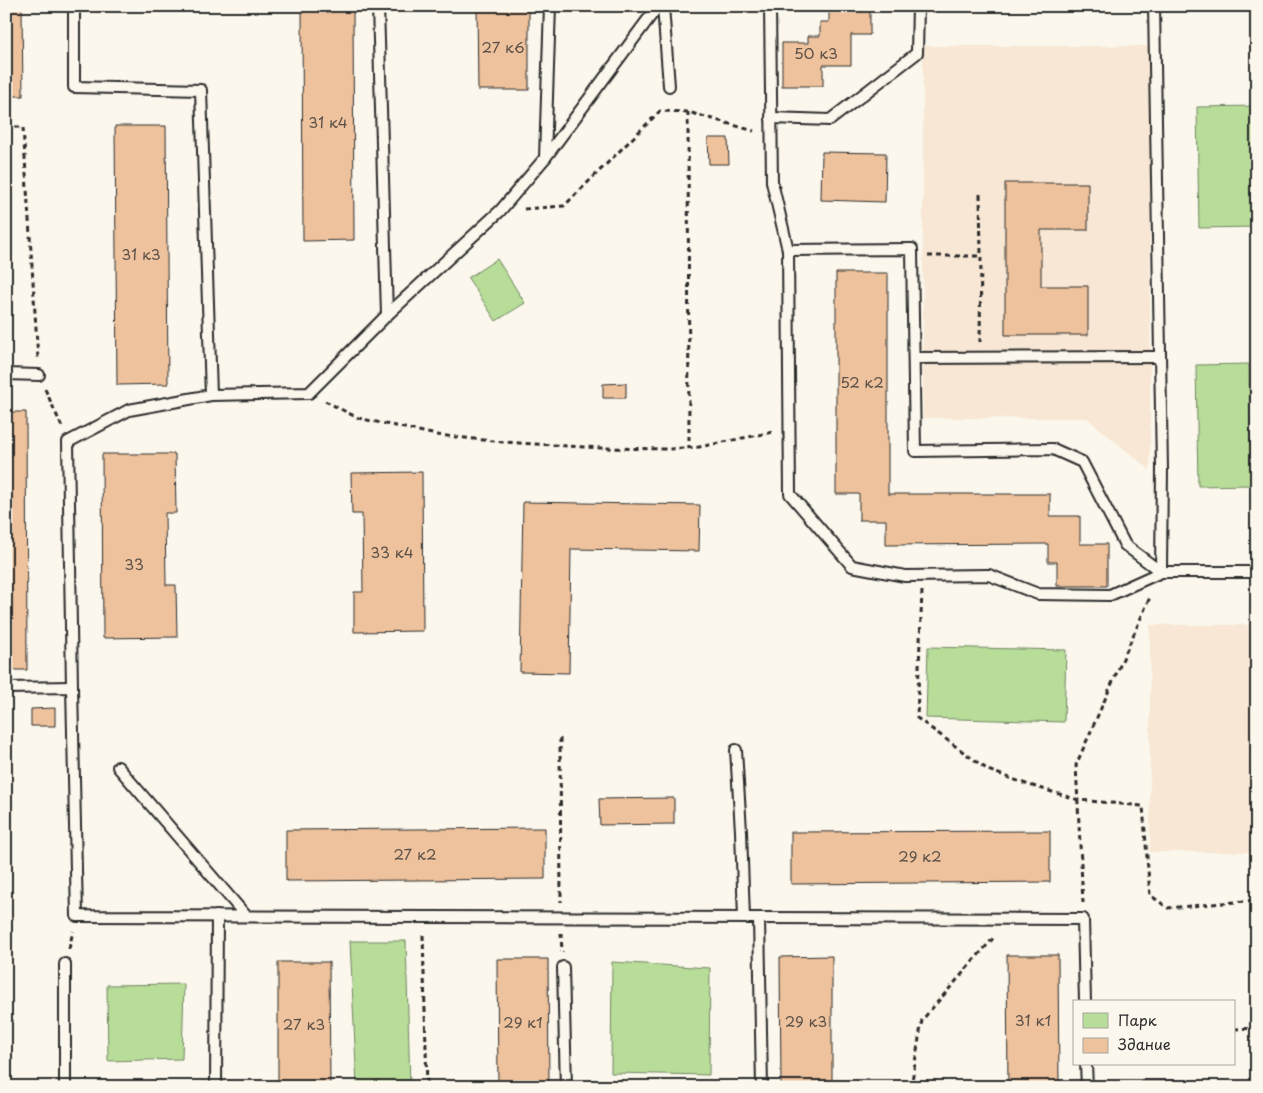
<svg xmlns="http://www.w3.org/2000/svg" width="1263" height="1093" viewBox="0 0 1263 1093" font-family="'Playpen Sans',sans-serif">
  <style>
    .built { fill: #f7e7d4 }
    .green { fill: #b7dd99; stroke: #718462 }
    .building { fill: #eec29d; stroke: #2b2b2b }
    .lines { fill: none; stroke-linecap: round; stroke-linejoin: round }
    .lane-casing { stroke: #2b2b2b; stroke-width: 14 }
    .path { stroke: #2b2b2b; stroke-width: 3; stroke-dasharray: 5 4; stroke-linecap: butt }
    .lane { stroke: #fbf7ec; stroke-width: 10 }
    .labels { text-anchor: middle; stroke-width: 4; stroke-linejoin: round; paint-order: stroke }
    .number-label { font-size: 15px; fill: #5c5148 }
  </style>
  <rect width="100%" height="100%" fill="#fbf7ec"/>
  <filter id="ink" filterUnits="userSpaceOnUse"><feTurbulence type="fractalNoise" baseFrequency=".02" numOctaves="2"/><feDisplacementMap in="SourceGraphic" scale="10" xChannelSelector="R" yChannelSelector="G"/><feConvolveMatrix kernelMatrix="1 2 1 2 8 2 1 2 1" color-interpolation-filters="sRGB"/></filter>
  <g filter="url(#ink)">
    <g class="built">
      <polygon points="923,46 1150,46 1150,470 1087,418 923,418"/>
      <rect x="1150" y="625" width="107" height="227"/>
    </g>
    <g class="green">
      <polygon points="1257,106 1257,227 1199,228 1197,107"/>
      <polygon points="497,259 525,303 496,321 468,278"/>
      <polygon points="1249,364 1251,485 1198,486 1196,365"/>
      <polygon points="928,647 1066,650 1064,722 926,718"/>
      <polygon points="350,941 406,941 410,1087 357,1087"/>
      <polygon points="612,962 710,968 709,1075 611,1073"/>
      <polygon points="184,984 182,1059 108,1061 107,985"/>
    </g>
    <g class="building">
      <polygon points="6,6 22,6 23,96 6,96"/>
      <polygon points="302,6 353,6 354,240 303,241"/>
      <polygon points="477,6 529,6 529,90 478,90"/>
      <polygon points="829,6 870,6 870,35 851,35 851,65 823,65 823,86 782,86 782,43 808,43 808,36 820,36 820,22 829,22"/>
      <polygon points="115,126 166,126 168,384 117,385"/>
      <polygon points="708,138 728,138 729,164 709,164"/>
      <polygon points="822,152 886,153 885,202 821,200"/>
      <polygon points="1005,183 1088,183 1088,230 1041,230 1041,286 1088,286 1088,335 1005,335"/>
      <polygon points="836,273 888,273 888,494 1050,494 1050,516 1080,516 1080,544 1107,544 1107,586 1057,586 1057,562 1048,562 1048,544 886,545 886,520 859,520 859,494 836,494"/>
      <polygon points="626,383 626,398 603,398 603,384"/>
      <polygon points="6,412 26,412 27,670 6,670"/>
      <polygon points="102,454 175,454 176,513 165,513 166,585 176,585 177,637 103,638"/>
      <polygon points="422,472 423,631 354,632 354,592 363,592 362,514 352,514 351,473"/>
      <polygon points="523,502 700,505 699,551 571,549 569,673 520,672"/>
      <polygon points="55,708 55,726 31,726 31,709"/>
      <rect x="1255" y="755" width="2" height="46"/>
      <polygon points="674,798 674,824 600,825 599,799"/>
      <polygon points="545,828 545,879 286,881 286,830"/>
      <polygon points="1050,831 1050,882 791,884 791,832"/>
      <polygon points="1007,955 1058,955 1059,1087 1008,1087"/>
      <polygon points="832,956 832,1087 781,1087 780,957"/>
      <polygon points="497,959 548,959 549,1087 498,1087"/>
      <polygon points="278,962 329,962 330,1087 278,1087"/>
      <polygon points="1141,1081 1201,1081 1200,1087 1141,1087"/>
    </g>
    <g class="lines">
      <g class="lane-casing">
        <g id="lane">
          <polyline points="74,6 74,87 201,90 211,395 309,393 387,315 500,211 545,158 658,6"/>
          <polyline points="378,6 387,315"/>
          <polyline points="663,6 669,86"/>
          <polyline points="770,6 772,182 788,250 790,494 852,566 905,576 989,575 1038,594 1110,595 1161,572 1257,572"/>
          <polyline points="1154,6 1162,468 1161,572"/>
          <polyline points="771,118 830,120 917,53 918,6"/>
          <polyline points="545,158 550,6"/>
          <polyline points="788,250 912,249 915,451 1053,449 1082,462 1125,545 1161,572"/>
          <polyline points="914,358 1160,357"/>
          <polyline points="6,374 39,375"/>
          <polyline points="72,687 68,442 129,410 211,395"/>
          <polyline points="6,688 72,687 77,916 759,918 762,1087"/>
          <polyline points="736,750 741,831 744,918"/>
          <polyline points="118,767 246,916"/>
          <polyline points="759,918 1083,919 1085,1002"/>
          <polyline points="563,967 566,1087"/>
          <polyline points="1086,1064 1087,1087"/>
          <polyline points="65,1087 65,964"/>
          <polyline points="216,1087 217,916"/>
        </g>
      </g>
      <g class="path">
        <polyline points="688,112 689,448"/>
        <polyline points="6,127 23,127 38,359"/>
        <polyline points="980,194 981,256"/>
        <polyline points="524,209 564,206 660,111 688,112 754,131"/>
        <polyline points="928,256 981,256 980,342"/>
        <polyline points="45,389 62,427"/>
        <polyline points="325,401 358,418 437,435 503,442 601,448 669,449 699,447 773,432"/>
        <polyline points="922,591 917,718 988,770 1026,784 1079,800 1143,806 1150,895 1168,908 1257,900"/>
        <polyline points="560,738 561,902"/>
        <polyline points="1083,903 1076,765 1151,595"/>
        <polyline points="561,933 562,952"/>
        <polyline points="423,935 427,1087"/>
        <polyline points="69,949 73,931"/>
        <polyline points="1234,1029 1257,1028"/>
        <polyline points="911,1087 922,1020 995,936"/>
      </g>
      <use href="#lane" class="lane"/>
    </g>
  </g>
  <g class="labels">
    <g class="number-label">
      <text x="503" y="53">27 к6</text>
      <text x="816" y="59">50 к3</text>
      <text x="328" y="128">31 к4</text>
      <text x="141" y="260">31 к3</text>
      <text x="862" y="388">52 к2</text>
      <text x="392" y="558">33 к4</text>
      <text x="134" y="570">33</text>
      <text x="415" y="860">27 к2</text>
      <text x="920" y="862">29 к2</text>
      <text x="1033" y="1026">31 к1</text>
      <text x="806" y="1027">29 к3</text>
      <text x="523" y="1028">29 к1</text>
      <text x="304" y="1030">27 к3</text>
    </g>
  </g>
  <rect width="1263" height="1093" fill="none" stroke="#fbf7ec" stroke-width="25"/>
  <rect x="12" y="12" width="1238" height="1068" fill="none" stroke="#2b2b2b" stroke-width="2" filter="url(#ink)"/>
  <rect x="1073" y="1000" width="162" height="65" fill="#fbf7ec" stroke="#a8a59f"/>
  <rect x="1083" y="1013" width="25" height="15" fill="#b7dd99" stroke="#a8a59f"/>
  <text x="1118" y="1026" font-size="15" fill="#2b2b2b">Парк</text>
  <rect x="1083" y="1038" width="25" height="15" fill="#eec29d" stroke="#a8a59f"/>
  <text x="1118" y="1050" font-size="15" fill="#2b2b2b">Здание</text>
</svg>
